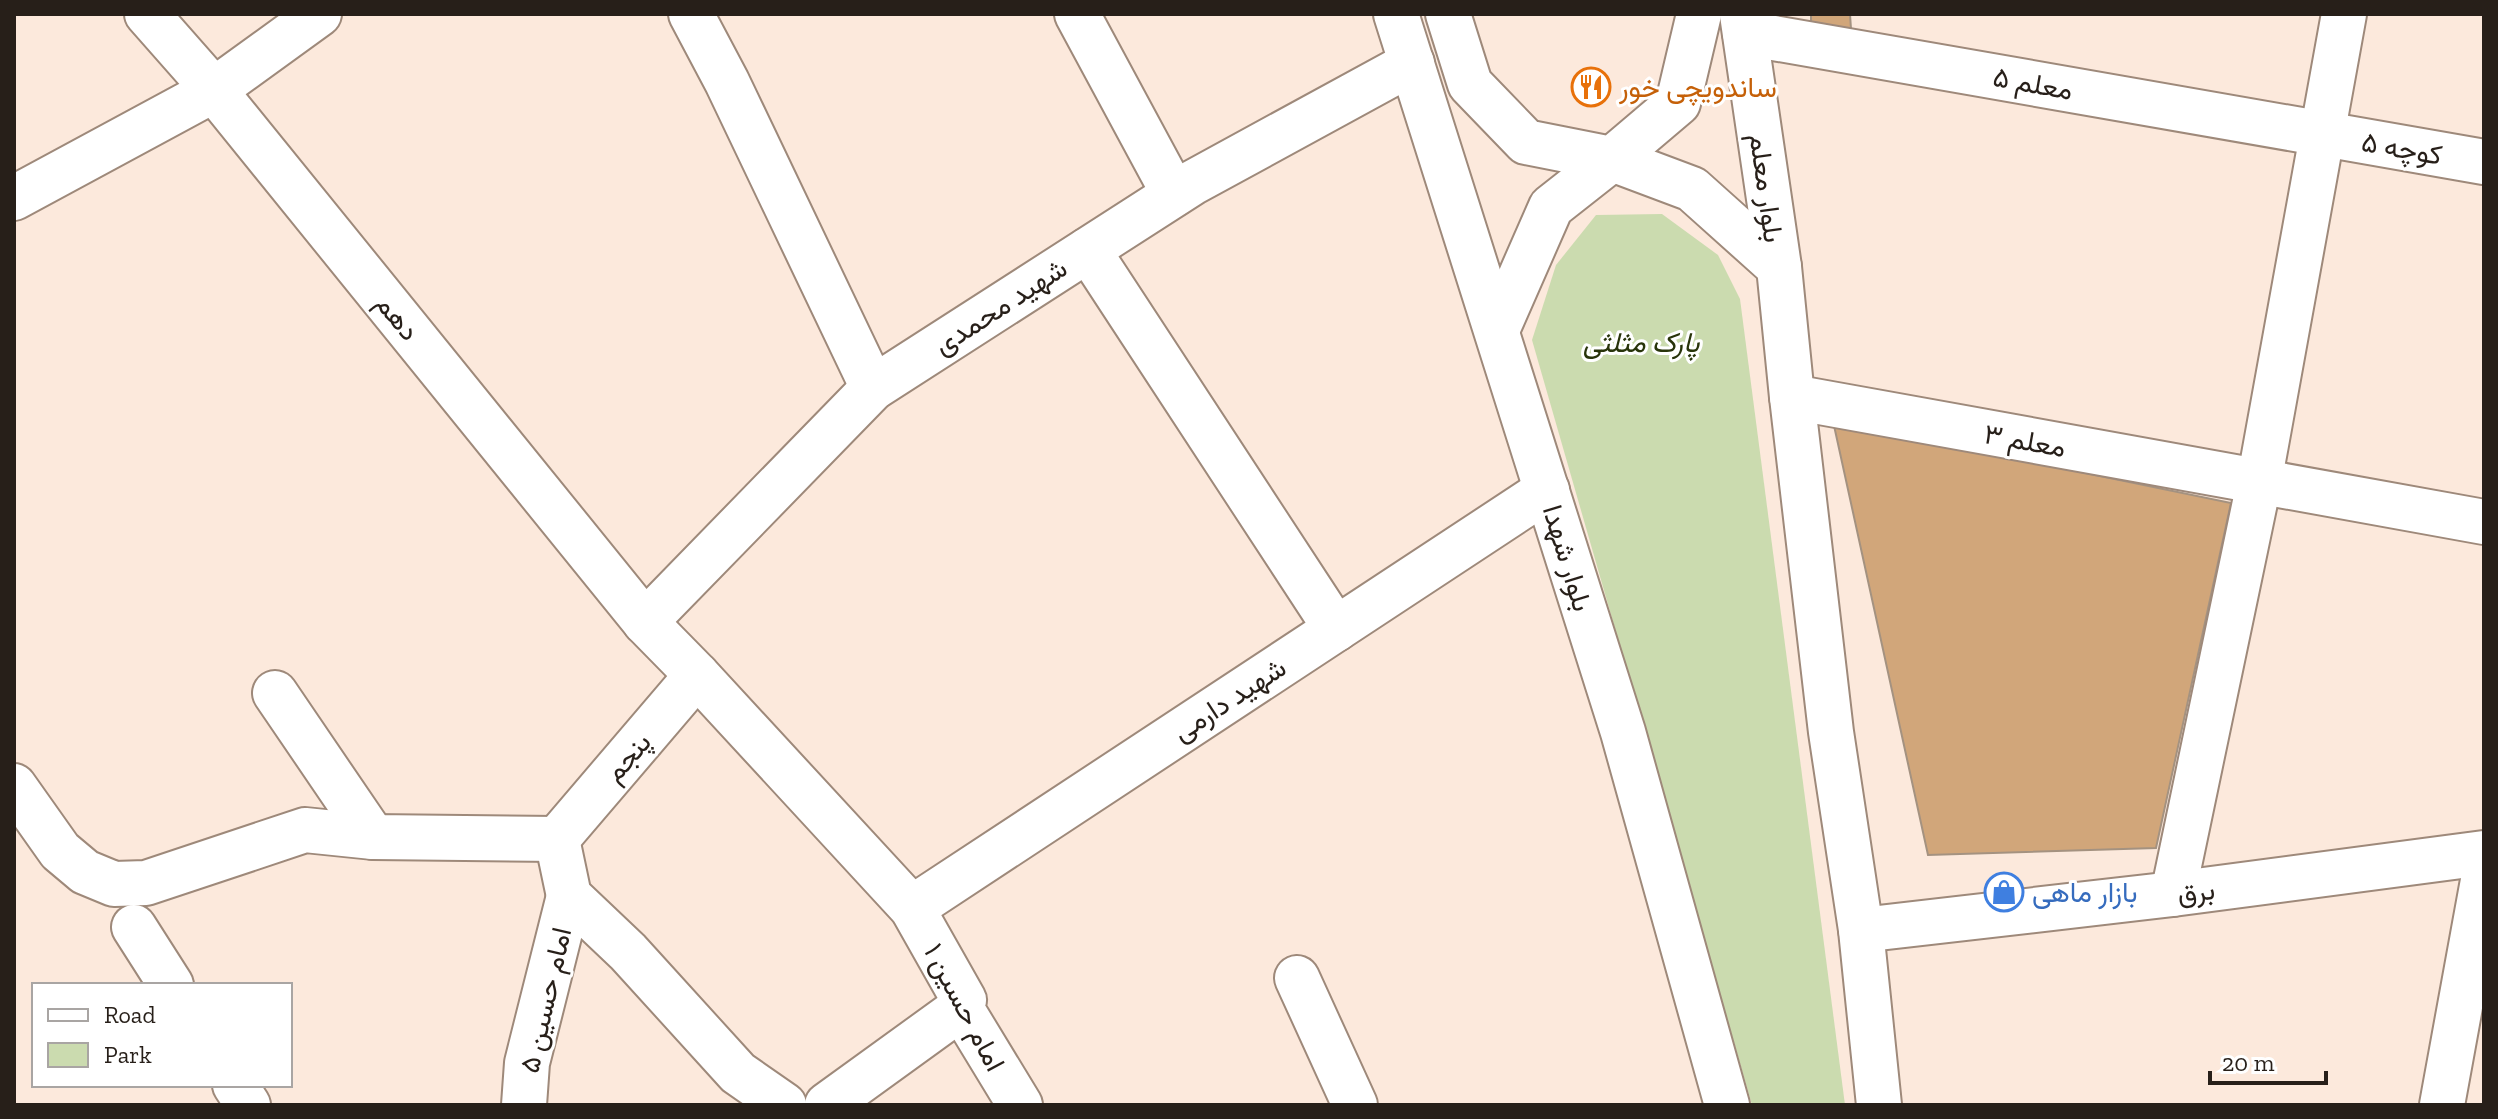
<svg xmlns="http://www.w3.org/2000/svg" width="2498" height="1119" viewBox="0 0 2498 1119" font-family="'Zilla Slab',Vazirmatn,serif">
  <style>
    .green { fill: #cbdbaf }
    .building { fill: #d1a67a; stroke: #a49280; stroke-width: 2 }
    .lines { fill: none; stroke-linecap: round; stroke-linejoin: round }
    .minor-casing { stroke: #9e897a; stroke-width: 48 }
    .major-casing { stroke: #9e897a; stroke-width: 48 }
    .minor { stroke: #fff; stroke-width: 44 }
    .major { stroke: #fff; stroke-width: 44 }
    .labels { text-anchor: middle; stroke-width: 6; stroke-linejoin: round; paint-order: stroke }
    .street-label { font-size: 28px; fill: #271f19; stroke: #fff }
    .food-label { font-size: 28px; fill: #c56008; stroke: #fff; text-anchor: start }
    .park-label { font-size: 28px; font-style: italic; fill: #28340a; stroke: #fff }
    .shop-label { font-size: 28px; fill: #366cbe; stroke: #fff; text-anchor: start }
  </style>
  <rect width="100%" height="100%" fill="#fce9dc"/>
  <polygon class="green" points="1662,214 1718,255 1740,299 1845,1105 1752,1105 1532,340 1556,265 1596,215"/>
  <g class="building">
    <polygon points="1811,14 1850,14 1851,29 1811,31"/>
    <polygon points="1833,421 2231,503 2156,848 1928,855"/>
  </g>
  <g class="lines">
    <g class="minor-casing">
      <g id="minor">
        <polyline points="147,14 214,90 645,622 697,675 912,908 964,1000 961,1008 1020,1105"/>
        <polyline points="691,14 727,82 873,388"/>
        <polyline points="1077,14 1174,194"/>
        <polyline points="1745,33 2484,162"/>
        <polyline points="14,198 214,90 319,14"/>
        <polyline points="1088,250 1336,629"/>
        <polyline points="1792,397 2484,522"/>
        <polyline points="645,622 873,388 1192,183 1412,63"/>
        <polyline points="275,693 373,837"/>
        <polyline points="14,786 60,851 85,872 114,884 146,883 305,830 373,837 557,839"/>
        <polyline points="557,839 569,896 628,952 738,1073 784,1105"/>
        <polyline points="557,839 697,675"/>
        <polyline points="2173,894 2259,483 2344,14"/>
        <polyline points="912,908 1547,490"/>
        <polyline points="134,927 171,985"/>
        <polyline points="1861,930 2173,894 2484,853"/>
        <polyline points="1297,978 1355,1105"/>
        <polyline points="235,1085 248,1105"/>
        <polyline points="524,1105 527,1063 569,896"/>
        <polyline points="827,1105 961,1008"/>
        <polyline points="2442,1105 2484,875"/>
      </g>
    </g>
    <g class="major-casing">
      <g id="major">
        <polyline points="1396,14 1623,732 1727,1105"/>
        <polyline points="1448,14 1470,84 1526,142 1612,159 1678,103 1699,14"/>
        <polyline points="1742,14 1779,267 1792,397 1831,732 1861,930 1879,1105"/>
        <polyline points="1497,330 1551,207 1612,159 1692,189 1779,267"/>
      </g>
    </g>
    <use href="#minor" class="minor"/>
    <use href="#major" class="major"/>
  </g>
  <defs>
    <g id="restaurant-ring" transform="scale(2)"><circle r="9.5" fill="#fff" stroke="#e8710a" stroke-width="1.5"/><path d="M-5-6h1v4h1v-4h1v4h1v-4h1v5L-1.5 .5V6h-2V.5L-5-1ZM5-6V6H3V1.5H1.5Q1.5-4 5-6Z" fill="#e8710a"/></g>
    <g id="shop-ring" transform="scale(2)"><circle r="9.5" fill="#fff" stroke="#3f7fe0" stroke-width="1.5"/><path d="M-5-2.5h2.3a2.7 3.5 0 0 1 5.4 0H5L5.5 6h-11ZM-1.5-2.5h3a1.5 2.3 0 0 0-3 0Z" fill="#3f7fe0"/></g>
  </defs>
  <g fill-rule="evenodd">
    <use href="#restaurant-ring" x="1591" y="87"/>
    <use href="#shop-ring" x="2004" y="892"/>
  </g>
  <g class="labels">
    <g class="street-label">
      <text transform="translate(2033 83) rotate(10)" y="10">معلم ۵</text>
      <text transform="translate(2402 148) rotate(10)" y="10">کوچه ۵</text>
      <text transform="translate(1767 188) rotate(82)" y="10">بلوار معلم</text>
      <text transform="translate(1000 306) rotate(-33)" y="10">شهید محمدی</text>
      <text transform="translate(398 317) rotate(51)" y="10">دهم</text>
      <text transform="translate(2025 440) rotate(10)" y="10">معلم ۳</text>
      <text transform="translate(1568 558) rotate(73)" y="10">بلوار شهدا</text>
      <text transform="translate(1229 699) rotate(-33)" y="10">شهید دارمی</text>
      <text transform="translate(627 757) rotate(-49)" y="10">پنجم</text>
      <text transform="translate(2196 891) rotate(-7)" y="10">برق</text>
      <text transform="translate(545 1000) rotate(-77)" y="10">امام حسین ۵</text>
      <text transform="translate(965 1007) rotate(62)" y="10">امام حسین ۱</text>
    </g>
    <g class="food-label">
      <text x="1619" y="97">ساندویچی خور</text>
    </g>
    <g class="park-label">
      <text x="1641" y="352">پارک مثلثی</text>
    </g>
    <g class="shop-label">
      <text x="2032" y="902">بازار ماهی</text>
    </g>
  </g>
  <rect width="2498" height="1119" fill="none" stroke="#271f19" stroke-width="32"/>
  <rect x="32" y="983" width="260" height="104" fill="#ffffff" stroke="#a9a5a3" stroke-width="2"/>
  <rect x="48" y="1009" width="40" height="12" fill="#ffffff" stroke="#a9a5a3" stroke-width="2"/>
  <text x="104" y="1023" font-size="24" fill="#271f19">Road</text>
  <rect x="48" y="1043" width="40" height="24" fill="#cbdbaf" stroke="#a9a5a3" stroke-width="2"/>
  <text x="104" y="1063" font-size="24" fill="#271f19">Park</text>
  <path d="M2210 1071v12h116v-12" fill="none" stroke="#271f19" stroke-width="4"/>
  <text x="2222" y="1071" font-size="24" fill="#271f19" stroke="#ffffff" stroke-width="6" paint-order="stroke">20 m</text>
</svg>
